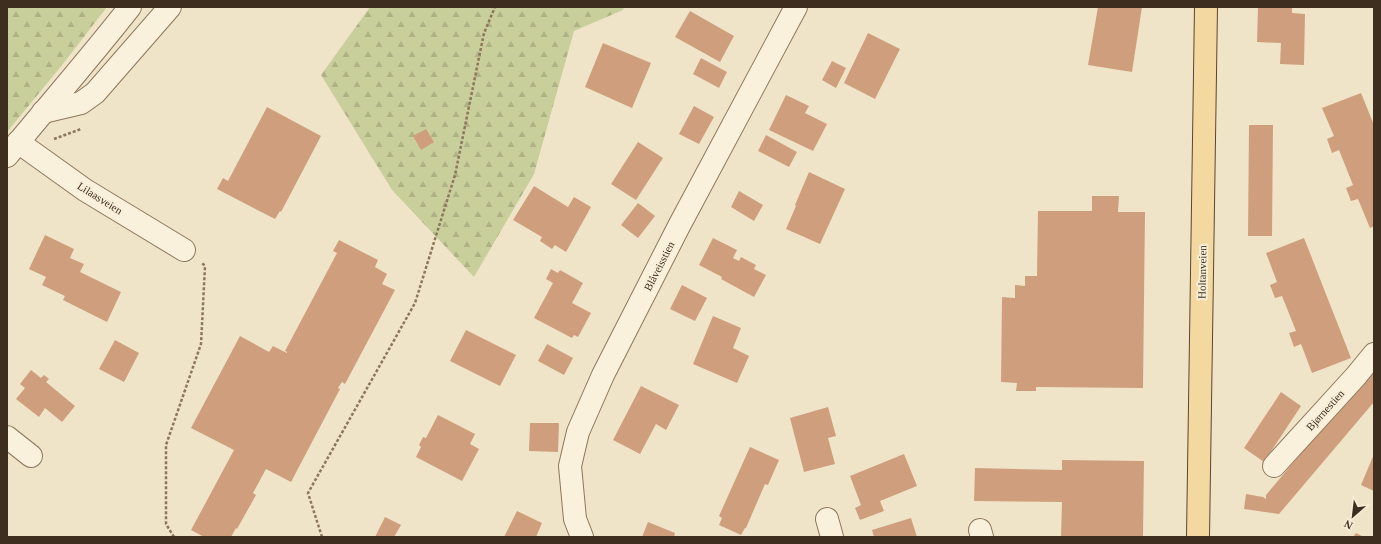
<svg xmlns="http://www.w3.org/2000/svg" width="1381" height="544" viewBox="0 0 1381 544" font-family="'Times New Roman',serif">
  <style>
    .forest { fill: url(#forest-firs) }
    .building { fill: #cf9f7d }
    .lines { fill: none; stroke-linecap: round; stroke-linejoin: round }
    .minor-casing { stroke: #8d765c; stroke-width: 24 }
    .major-casing { stroke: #5b4430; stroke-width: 24 }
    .path { stroke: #8d765c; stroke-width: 2.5; stroke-dasharray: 3 2; stroke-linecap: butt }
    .minor { stroke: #faf1dc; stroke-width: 22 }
    .major { stroke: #f3d9a0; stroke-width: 22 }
    .labels { text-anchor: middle; stroke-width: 4; stroke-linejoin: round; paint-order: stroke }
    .street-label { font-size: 11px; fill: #3d2e20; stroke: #f7eed8 }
  </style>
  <defs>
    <pattern id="forest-firs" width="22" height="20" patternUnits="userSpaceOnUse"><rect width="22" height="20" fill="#c9cf9b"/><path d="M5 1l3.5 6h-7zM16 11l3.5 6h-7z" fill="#aeb285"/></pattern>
  </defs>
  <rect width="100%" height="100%" fill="#f0e4c8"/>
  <g class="forest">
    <polygon points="7,7 107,7 63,64 7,132"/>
    <polygon points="370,7 624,7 623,10 574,31 534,174 474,277 392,190 321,75"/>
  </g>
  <g class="building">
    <polygon points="1098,7 1142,7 1132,72 1088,65"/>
    <polygon points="1258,7 1292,7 1292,13 1305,14 1304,65 1280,64 1281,43 1257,42"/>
    <polygon points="690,11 734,36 720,62 675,37"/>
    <polygon points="868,33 900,49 875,99 844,83"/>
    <polygon points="603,43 651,63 632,108 585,87"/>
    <polygon points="701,58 727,72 719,88 693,74"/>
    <polygon points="832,61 846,68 836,88 822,80"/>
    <polygon points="1361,93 1374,125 1374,226 1370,228 1358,199 1351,201 1346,188 1353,185 1339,150 1332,153 1327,139 1334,136 1322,108"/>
    <polygon points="786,95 809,106 805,113 827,124 813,151 769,130"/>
    <polygon points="694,106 714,117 699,144 679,134"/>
    <polygon points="267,107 321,136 281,212 280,211 275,219 217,189 223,178 228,181"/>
    <polygon points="1249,125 1273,125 1272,236 1248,236"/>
    <polygon points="426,129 434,142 421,150 413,136"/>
    <polygon points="766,135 797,152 789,167 758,151"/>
    <polygon points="638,142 663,158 636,200 611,184"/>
    <polygon points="809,172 845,189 820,244 786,229 796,206 795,205"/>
    <polygon points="534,186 568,207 574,197 591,207 566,252 555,245 552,249 540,241 542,237 513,220"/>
    <polygon points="739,191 763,205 754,221 731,207"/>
    <polygon points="1092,196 1119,196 1118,212 1145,212 1143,388 1036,387 1036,391 1016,391 1017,383 1001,382 1002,297 1015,298 1015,285 1025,286 1025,276 1037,276 1038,211 1092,211"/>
    <polygon points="638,203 655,216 638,238 621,225"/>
    <polygon points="45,235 74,249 70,258 84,264 80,272 121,292 107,322 63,300 65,296 42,285 46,277 29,269"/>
    <polygon points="713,238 737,250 733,258 739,261 741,257 756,265 754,269 766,275 754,297 721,279 722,277 699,265"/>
    <polygon points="1304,238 1351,358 1312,373 1301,344 1294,347 1289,333 1296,331 1282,296 1275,298 1270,285 1277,282 1266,253"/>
    <polygon points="339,240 378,260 375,267 387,274 382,284 395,290 345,384 342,382 338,388 340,389 291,482 266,469 253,493 256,495 237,529 236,528 231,537 204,537 191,530 234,450 191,428 240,336 269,352 273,346 287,353 287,352 285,351 337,253 333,251"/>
    <polygon points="551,269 558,273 560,270 583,283 572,303 591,313 578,337 574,335 572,338 534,318 553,283 546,279"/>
    <polygon points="682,285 707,298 695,321 670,309"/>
    <polygon points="713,316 741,328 733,348 749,356 737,383 693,364"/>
    <polygon points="466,330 516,355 500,386 450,361"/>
    <polygon points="115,340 139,353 124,382 99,369"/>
    <polygon points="547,344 573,358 564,375 538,361"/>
    <polygon points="1374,366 1374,402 1279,514 1244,509 1246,494 1263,497 1266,499 1266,495"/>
    <polygon points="31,370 41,378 44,375 49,379 46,382 75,406 62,422 45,408 39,417 16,399 25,388 20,384"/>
    <polygon points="641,386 679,405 666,430 656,424 640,454 613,440"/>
    <polygon points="1281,392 1301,406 1264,462 1244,448"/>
    <polygon points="828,407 836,436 828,438 835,464 804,472 790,418"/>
    <polygon points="438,415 475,434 470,444 479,449 462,481 416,457 421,447 419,445 423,437 426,438"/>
    <polygon points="530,423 559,423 558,452 529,451"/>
    <polygon points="750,447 779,460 768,485 765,484 746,528 745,528 741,535 719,525 722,518 719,516"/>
    <polygon points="904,454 917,486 880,501 884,511 860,520 855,508 861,505 850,476"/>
    <polygon points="1374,454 1374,491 1361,485"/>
    <polygon points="1062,460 1144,461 1143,537 1061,537 1062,502 974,501 975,468 1062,470"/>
    <polygon points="517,511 542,523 536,537 504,537"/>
    <polygon points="385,517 401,525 394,537 375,537"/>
    <polygon points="911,518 917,537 874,537 872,530"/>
    <polygon points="648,522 675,533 674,537 642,537"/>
    <polygon points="1356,533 1364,537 1353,537"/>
  </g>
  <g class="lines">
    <g class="minor-casing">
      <g id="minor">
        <polyline points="43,112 81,103 95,93 170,7"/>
        <polyline points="18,142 85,190 184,250"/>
        <path d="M7 156C48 106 90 58 130 7"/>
        <polyline points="7,437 31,456"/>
        <polyline points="1274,466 1356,376 1374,354"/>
        <polyline points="827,519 832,537"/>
        <polyline points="980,530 982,537"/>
        <polyline points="582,537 575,519 570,466 578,432 603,375 679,226 796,7"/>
      </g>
    </g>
    <g class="major-casing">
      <polyline id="major" points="1198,537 1206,7"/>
    </g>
    <g class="path">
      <polyline points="54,139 81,129"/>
      <polyline points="174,537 166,524 166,445 201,344 205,266 202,263"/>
      <polyline points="322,537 308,493 415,303 455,175 484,33 495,7"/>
    </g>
    <use href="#minor" class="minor"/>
    <use href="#major" class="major"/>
  </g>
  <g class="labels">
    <g class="street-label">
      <text transform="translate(100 198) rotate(32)" y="4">Lilaasveien</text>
      <text transform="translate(659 266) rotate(-63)" y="4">Blåveisstien</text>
      <text transform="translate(1202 272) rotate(-89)" y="4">Holtanveien</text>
      <text transform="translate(1325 410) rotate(-48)" y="4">Bjørnestien</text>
    </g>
  </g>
  <rect width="1381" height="544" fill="none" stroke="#3d2e20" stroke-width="16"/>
  <g transform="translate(1353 516) rotate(208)" stroke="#f7eed8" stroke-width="3" paint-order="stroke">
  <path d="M0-3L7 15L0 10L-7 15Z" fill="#3d2e20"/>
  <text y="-6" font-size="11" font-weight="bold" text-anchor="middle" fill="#3d2e20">N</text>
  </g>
</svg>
